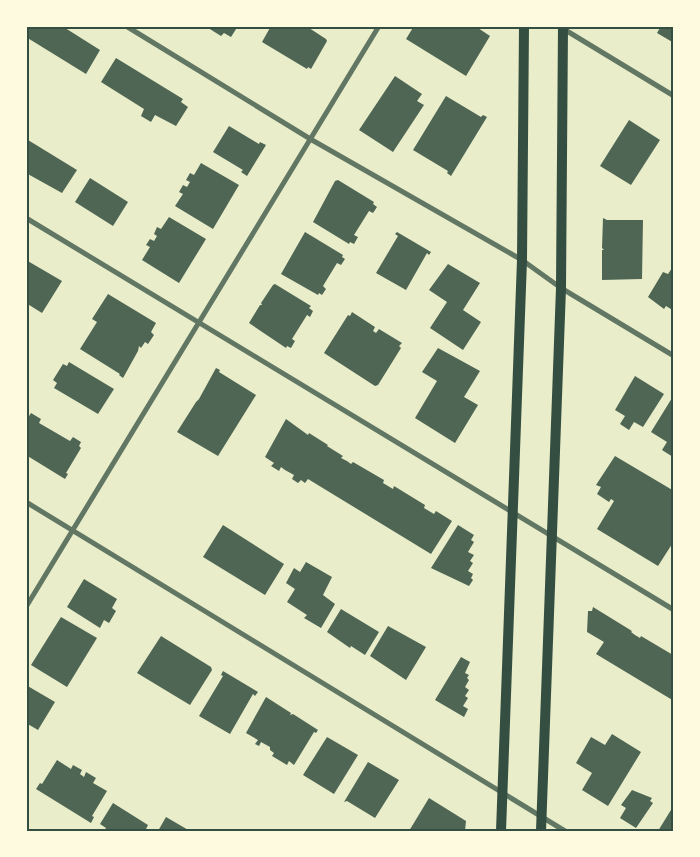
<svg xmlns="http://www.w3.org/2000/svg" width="700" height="857" viewBox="0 0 700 857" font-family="'Source Sans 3',sans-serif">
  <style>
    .building { fill: #4f6655 }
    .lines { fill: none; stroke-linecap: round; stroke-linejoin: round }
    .minor { stroke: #617663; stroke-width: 5 }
    .secondary { stroke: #344e41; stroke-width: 10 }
    .neatline { fill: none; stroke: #344e41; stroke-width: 2 }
  </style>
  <rect width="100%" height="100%" fill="#e9edc9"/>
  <g class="building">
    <polygon points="26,26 62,26 100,50 86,74 26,37"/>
    <polygon points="205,26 238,26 231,37 224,33 221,36"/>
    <polygon points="271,26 306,26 326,39 327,41 311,69 308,67 307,69 262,42"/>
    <polygon points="414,26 475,26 490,36 466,76 406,39"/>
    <polygon points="661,26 674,26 674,43 657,33"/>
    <polygon points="116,58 183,99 181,102 188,107 176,126 155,115 151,122 141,116 144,109 101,82"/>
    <polygon points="395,76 422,94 417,101 424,105 393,152 359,130"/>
    <polygon points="446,96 481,117 483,115 487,117 451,176 447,173 448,171 413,150"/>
    <polygon points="629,120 660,140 631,185 600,166"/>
    <polygon points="229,126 259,144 260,142 266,145 247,176 241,172 243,170 213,152"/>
    <polygon points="28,140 77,170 62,193 26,173 26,143"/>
    <polygon points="201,163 239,185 213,229 175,206 183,194 179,192 183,185 187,187 190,182 186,180 190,173 194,175"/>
    <polygon points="90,178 128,202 113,226 75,202"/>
    <polygon points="338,180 374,202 373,204 377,207 373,213 369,211 354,235 358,237 354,244 350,242 349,244 313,222 335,181"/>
    <polygon points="169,217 206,239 179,283 142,260 150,247 146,245 150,239 154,241 157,236 154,234 157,227 161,229"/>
    <polygon points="603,218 607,220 643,220 642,279 602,280 602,250 604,250 602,248"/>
    <polygon points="305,232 343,255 342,257 345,259 341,265 337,263 323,286 326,289 322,295 319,293 318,295 281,274"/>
    <polygon points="397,232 431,252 429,255 427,253 406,290 376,273 398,236 395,234"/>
    <polygon points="26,260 62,281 42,313 26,303"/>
    <polygon points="448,264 480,283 463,310 481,322 463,350 430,328 447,302 429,290"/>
    <polygon points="674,265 674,311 666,306 664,309 648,297 663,272 668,274"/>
    <polygon points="275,284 311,306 309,308 313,311 310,317 307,315 292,339 295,341 291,348 287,346 286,348 249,323 260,305 262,305 261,303 273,285"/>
    <polygon points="108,294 156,323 151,332 154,335 148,344 145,342 141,348 139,346 138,351 123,378 119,375 120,374 80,349 97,322 92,319"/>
    <polygon points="352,312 375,327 373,331 376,333 379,329 402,343 399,346 401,348 378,385 375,386 324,353 348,315 350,316"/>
    <polygon points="438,348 480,371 464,397 478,405 455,443 415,418 437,381 422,372"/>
    <polygon points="69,362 114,389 98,414 54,388 57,383 53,380 63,364 67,366"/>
    <polygon points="216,368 220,370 219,372 256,395 218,456 177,432 196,402 199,399"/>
    <polygon points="635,376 664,394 643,427 634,422 629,430 620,424 625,416 615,410"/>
    <polygon points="672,398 674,399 673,457 662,450 667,442 651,432"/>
    <polygon points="31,413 41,419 39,423 70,441 73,437 81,442 79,446 81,448 66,473 68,474 65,479 26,455 26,421"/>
    <polygon points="286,419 308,435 309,433 328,445 327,446 343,456 341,458 347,461 351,464 353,462 384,480 383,483 393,489 394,486 425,505 424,508 434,514 436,511 452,521 431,554 308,479 305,483 301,480 298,483 292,479 294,475 285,470 281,467 279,471 271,466 274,463 265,457"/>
    <polygon points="615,456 674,491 674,541 658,566 597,529 614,501 611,499 609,502 597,494 601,487 596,485"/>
    <polygon points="223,525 284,564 265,595 203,557"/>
    <polygon points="458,525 474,535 471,540 474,542 468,552 474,555 470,561 473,563 468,571 473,574 471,578 473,580 469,586 431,568"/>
    <polygon points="306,562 332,577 323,595 335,604 321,628 304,618 307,615 287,602 295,589 286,583 294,568 300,572"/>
    <polygon points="84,579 117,599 112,608 116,611 109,623 104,620 100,628 67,607"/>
    <polygon points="593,607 632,631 631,632 635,635 640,638 641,636 673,655 674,701 596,654 604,642 587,632 588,611 592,611"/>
    <polygon points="341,609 379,632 365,655 351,646 350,648 327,632"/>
    <polygon points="61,617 97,638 67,687 31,665"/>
    <polygon points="388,626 426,647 406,680 370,656"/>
    <polygon points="161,636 211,667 212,670 190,705 137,673"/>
    <polygon points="461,657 470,662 465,673 469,675 467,678 469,680 465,687 469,690 465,696 468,698 463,706 468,709 464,717 435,700"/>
    <polygon points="223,671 258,692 255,696 253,694 230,734 199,716 223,676 221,675"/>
    <polygon points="26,685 55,702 38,730 26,723"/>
    <polygon points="266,697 291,713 290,715 293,714 318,730 316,733 314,732 294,765 289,761 287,765 272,756 274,753 270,750 270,747 261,742 259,746 255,744 258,740 246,733"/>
    <polygon points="612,734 641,752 608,806 582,790 592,773 576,763 591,737 605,745"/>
    <polygon points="327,737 358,755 334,794 303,775"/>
    <polygon points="57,760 71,769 73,765 82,770 80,774 84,777 86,772 96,778 93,783 107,791 92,816 94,817 91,823 36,789 40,783 42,784"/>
    <polygon points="368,762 399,780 375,818 347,801 344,802"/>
    <polygon points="632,790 652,798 650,801 653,803 636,828 620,818 626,808 621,805"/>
    <polygon points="429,798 466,821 465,831 409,831"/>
    <polygon points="113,803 148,825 145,831 104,831 106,828 100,824"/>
    <polygon points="674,805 674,831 658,831"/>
    <polygon points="166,817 190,831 158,831"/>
  </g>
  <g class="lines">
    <g class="minor">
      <polyline points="126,26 312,140 522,260 561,288 674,356"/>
      <polyline points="562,28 674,96"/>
      <polyline points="26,218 674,610"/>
      <polyline points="26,502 565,831"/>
      <polyline points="26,607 379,26"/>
    </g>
    <g class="secondary">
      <polyline points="501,831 522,260 524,26"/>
      <polyline points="541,831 561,288 563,26"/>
    </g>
  </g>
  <rect width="700" height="857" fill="none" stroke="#fefae0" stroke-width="55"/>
  <rect x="28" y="28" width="644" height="802" class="neatline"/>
</svg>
